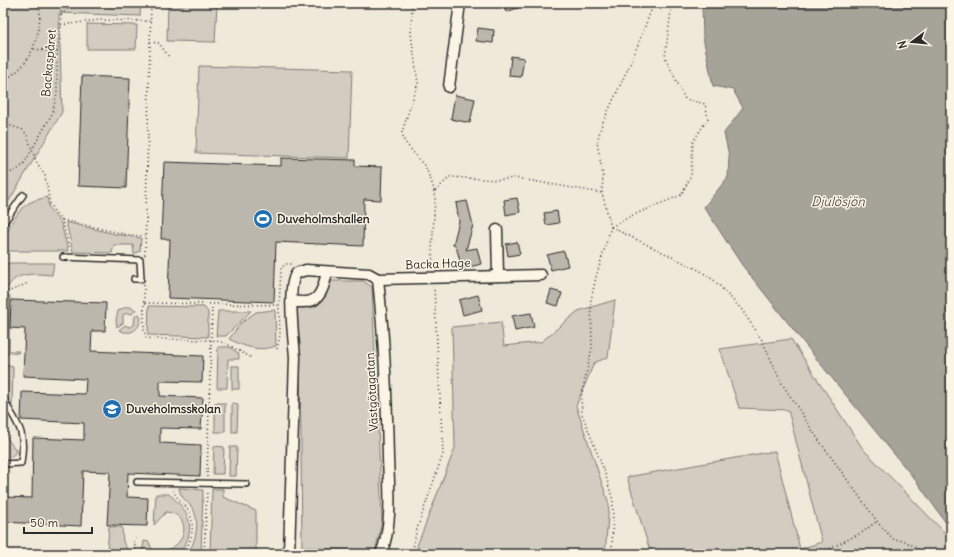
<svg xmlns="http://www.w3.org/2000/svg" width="954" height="557" viewBox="0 0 954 557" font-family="Delius,sans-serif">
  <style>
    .green { fill: #d2cdc0; stroke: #7e7c76 }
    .water { fill: #a6a399; stroke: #75736d }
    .building { fill: #bcb7ac; stroke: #2b2b2b }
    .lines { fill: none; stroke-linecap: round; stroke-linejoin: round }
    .service-casing { stroke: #2b2b2b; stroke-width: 8 }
    .minor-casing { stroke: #2b2b2b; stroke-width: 13 }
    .path { stroke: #2b2b2b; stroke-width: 1.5; stroke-dasharray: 1 3; stroke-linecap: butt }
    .service { stroke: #fcf5e5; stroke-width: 5 }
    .minor { stroke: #fcf5e5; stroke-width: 10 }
    .labels { text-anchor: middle; stroke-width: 3; stroke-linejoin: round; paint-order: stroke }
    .street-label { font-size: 12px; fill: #2b2b2b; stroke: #fcf5e5 }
    .poi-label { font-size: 12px; font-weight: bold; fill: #2b2b2b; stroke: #fcf5e5; text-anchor: start }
    .water-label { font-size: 13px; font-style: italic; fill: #565552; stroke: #fcf5e5 }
  </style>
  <rect width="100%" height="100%" fill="#efe9da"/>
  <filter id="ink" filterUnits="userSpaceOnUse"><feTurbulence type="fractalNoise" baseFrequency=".025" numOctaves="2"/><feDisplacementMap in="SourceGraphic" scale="8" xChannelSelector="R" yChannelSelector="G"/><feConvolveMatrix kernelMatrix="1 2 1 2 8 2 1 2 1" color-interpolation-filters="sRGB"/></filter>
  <g filter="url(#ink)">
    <g class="green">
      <polygon points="3,3 141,3 140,16 59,13 62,112 3,211"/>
      <polygon points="168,3 217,3 215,42 167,41"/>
      <polygon points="87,24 137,25 136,49 87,49"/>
      <polygon points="199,66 352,70 349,158 196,153"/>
      <path d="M47 197 49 208 61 223 68 251H4C0 239 17 209 29 203 34 200 41 199 47 197Z"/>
      <polygon points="66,222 115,234 141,238 140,251 134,254 133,245 114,245 112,253 73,252"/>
      <path d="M9 263H54L52 275C37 274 16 271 8 287H3V266Z"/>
      <path d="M331 281H363L372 287 382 521 375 552 302 547 300 357 296 307C321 311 323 302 331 281Z"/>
      <polygon points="3,294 10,296 9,351 19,351 18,353 5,354 5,365 13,367 12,406 3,387"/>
      <polygon points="615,300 608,357 594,363 576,406 609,504 605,554 419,554 417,546 455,448 452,327 501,322 504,346 541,342 578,311"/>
      <polygon points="149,306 204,307 208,312 208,337 148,335"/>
      <polygon points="126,307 130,307 136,310 132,314 127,313 123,315 123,323 117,327 116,320 118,311"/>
      <path d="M275 310 276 346C259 352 245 347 229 339L241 323 256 312Z"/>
      <polygon points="218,311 251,311 226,336 216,336"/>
      <path d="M139 314 141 318C139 330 131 336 119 330L125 325 129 327 134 325 135 316Z"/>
      <polygon points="791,339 863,449 951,539 951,554 651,554 627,477 775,451 800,549 822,542 788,410 739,408 720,349"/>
      <polygon points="218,347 230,347 239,354 239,359 228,359 227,388 217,388"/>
      <rect x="232" y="366" width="7" height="23"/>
      <rect x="215" y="403" width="10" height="29"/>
      <polygon points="232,403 238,404 237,432 232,432"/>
      <path d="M3 433 16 450C15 456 9 458 3 459Z"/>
      <polygon points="214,446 224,447 223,474 213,474"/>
      <polygon points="230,447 237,447 236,476 229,476"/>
      <path d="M179 488 203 490 201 554H187C196 543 200 521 193 509 188 501 180 498 179 488Z"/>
      <polygon points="212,489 223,489 223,497 256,511 256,554 210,554"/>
      <path d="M156 494H169C174 499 181 504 184 510 194 525 190 544 176 554H142L144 541 149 542 152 550C186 557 196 514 166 512L154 525Z"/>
      <polygon points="109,527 122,527 123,542 130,554 107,554"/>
    </g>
    <polygon class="water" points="702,3 951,3 951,530 917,482 827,372 742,265 704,207 728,177 729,156 724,133 743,108 733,90 713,86 703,37"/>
    <g class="building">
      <polygon points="503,3 529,3 529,4 506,12"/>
      <polygon points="478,28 494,30 493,43 476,41"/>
      <polygon points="511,56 524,58 521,77 509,76"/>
      <polygon points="82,76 130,78 126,188 78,186"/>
      <polygon points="455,95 475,99 470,123 451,119"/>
      <polygon points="281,158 355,160 355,166 382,167 381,200 364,199 363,246 276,242 274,302 168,298 170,239 161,239 164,162 281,166"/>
      <polygon points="517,198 520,212 506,215 504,200"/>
      <polygon points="467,201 473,225 466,250 477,248 481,264 462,269 456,246 453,245 459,221 456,203"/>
      <polygon points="557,211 559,223 546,225 544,213"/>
      <polygon points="517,242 520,254 508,256 506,244"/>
      <polygon points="564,251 568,266 551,270 547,255"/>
      <polygon points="551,290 562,293 558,306 547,303"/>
      <polygon points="478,295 482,310 463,315 459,300"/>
      <polygon points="11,300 106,303 105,331 92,331 91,351 203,356 202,382 160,381 160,396 203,398 201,429 160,428 160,443 201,445 200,476 128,473 127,497 148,498 147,526 107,525 110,472 83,471 81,526 3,522 3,497 32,498 33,438 84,440 84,423 21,420 22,392 85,394 86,379 23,376 25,329 10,328"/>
      <polygon points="531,313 534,327 515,331 512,316"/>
    </g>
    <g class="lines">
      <g class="service-casing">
        <g id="service">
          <polyline points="3,224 23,195"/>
          <polyline points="63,257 140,260 141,279 134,279"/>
          <path d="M3 399C19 426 26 431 21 463L3 464"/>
          <polyline points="137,482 246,484"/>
        </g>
      </g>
      <g class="minor-casing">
        <g id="minor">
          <polyline points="449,87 460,3"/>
          <polyline points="497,230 498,276"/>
          <polyline points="378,279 541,275"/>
          <path d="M292 301C318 306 322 295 327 272"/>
          <path d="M289 554 295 357C294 342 286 283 297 273 299 272 303 271 306 270L369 274 378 279C384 338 387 399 388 458 389 489 393 524 381 554"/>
        </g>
      </g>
      <g class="path">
        <polyline points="412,3 411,34 418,83 402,132 404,141 426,168 433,186 435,199 432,249 433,267"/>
        <polyline points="61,15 74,3"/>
        <polyline points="61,25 99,20 151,21"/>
        <polyline points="150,42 159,43 169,57"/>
        <polyline points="34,49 57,52"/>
        <path d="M3 80C33 67 41 33 40 3"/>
        <polyline points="3,123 23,130 27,135 36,161 45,176 50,203 54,211 62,220 70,250"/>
        <polyline points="3,174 16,171 24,164 52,114 57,93 57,52 61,27 61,3"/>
        <polyline points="435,191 450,177 497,180 515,178 602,193"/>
        <polyline points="62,220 129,235 145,236"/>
        <polyline points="611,227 699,270 715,281 742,310 762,340 781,382 818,439 879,524 894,540 905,541 926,554"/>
        <polyline points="611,227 631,216 681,195 691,176 693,142 708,118 705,104 685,99 665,57 672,3"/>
        <polyline points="145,255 151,3"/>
        <polyline points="144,285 144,330 146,337 152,339 212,340 225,343 252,358"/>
        <polyline points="3,290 10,291 28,283"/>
        <polyline points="145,303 279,305"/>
        <polyline points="277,349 280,335 279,308 281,268 286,264 294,264"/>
        <polyline points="207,477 212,305"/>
        <path d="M173 490C176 498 184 503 188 510 196 525 192 542 182 554"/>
        <polyline points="137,554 134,542 138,536"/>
        <polyline points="204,554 207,491"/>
        <polyline points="412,554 416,532 443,454 434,287"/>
        <polyline points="612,554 613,501 605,473 582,414 581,397 592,348 591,300 596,277 611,227 602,193 603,176 597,142 602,124 632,60 654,3"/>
        <polyline points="819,554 863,532 877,521"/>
      </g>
      <use href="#service" class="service"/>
      <use href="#minor" class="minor"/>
    </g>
  </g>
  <defs>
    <g id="stadium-disc" transform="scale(1)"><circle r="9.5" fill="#1f6fb2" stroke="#fcf5e5"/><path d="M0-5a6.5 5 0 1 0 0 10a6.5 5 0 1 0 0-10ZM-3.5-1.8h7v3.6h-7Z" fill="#fff"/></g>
    <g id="school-disc" transform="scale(1)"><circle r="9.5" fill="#1f6fb2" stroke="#fcf5e5"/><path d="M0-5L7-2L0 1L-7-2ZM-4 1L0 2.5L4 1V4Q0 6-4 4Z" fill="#fff"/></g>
  </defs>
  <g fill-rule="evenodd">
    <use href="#stadium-disc" x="263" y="219"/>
    <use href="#school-disc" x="112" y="409"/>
  </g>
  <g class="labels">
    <g class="street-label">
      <text transform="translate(49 63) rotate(-85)" y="4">Backaspåret</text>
      <text transform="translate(438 264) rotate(-2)" y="4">Backa Hage</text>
      <text transform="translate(372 392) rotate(-93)" y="4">Västgötagatan</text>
    </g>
    <g class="poi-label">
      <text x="277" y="223">Duveholmshallen</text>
      <text x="126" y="413">Duveholmsskolan</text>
    </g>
    <g class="water-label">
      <text x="838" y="206">Djulösjön</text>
    </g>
  </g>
  <rect width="954" height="557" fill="none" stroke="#fcf5e5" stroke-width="16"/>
  <rect x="8" y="8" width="938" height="541" fill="none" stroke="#2b2b2b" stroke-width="1.5" filter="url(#ink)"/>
  <g transform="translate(912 42) rotate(254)" stroke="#fcf5e5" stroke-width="3" paint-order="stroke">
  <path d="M0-3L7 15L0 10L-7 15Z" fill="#2b2b2b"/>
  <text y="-6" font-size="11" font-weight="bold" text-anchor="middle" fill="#2b2b2b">N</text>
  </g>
  <path d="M24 527v6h68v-6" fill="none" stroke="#2b2b2b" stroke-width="2"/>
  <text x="30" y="527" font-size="12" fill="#2b2b2b" stroke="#fcf5e5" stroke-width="3" paint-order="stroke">50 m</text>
</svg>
